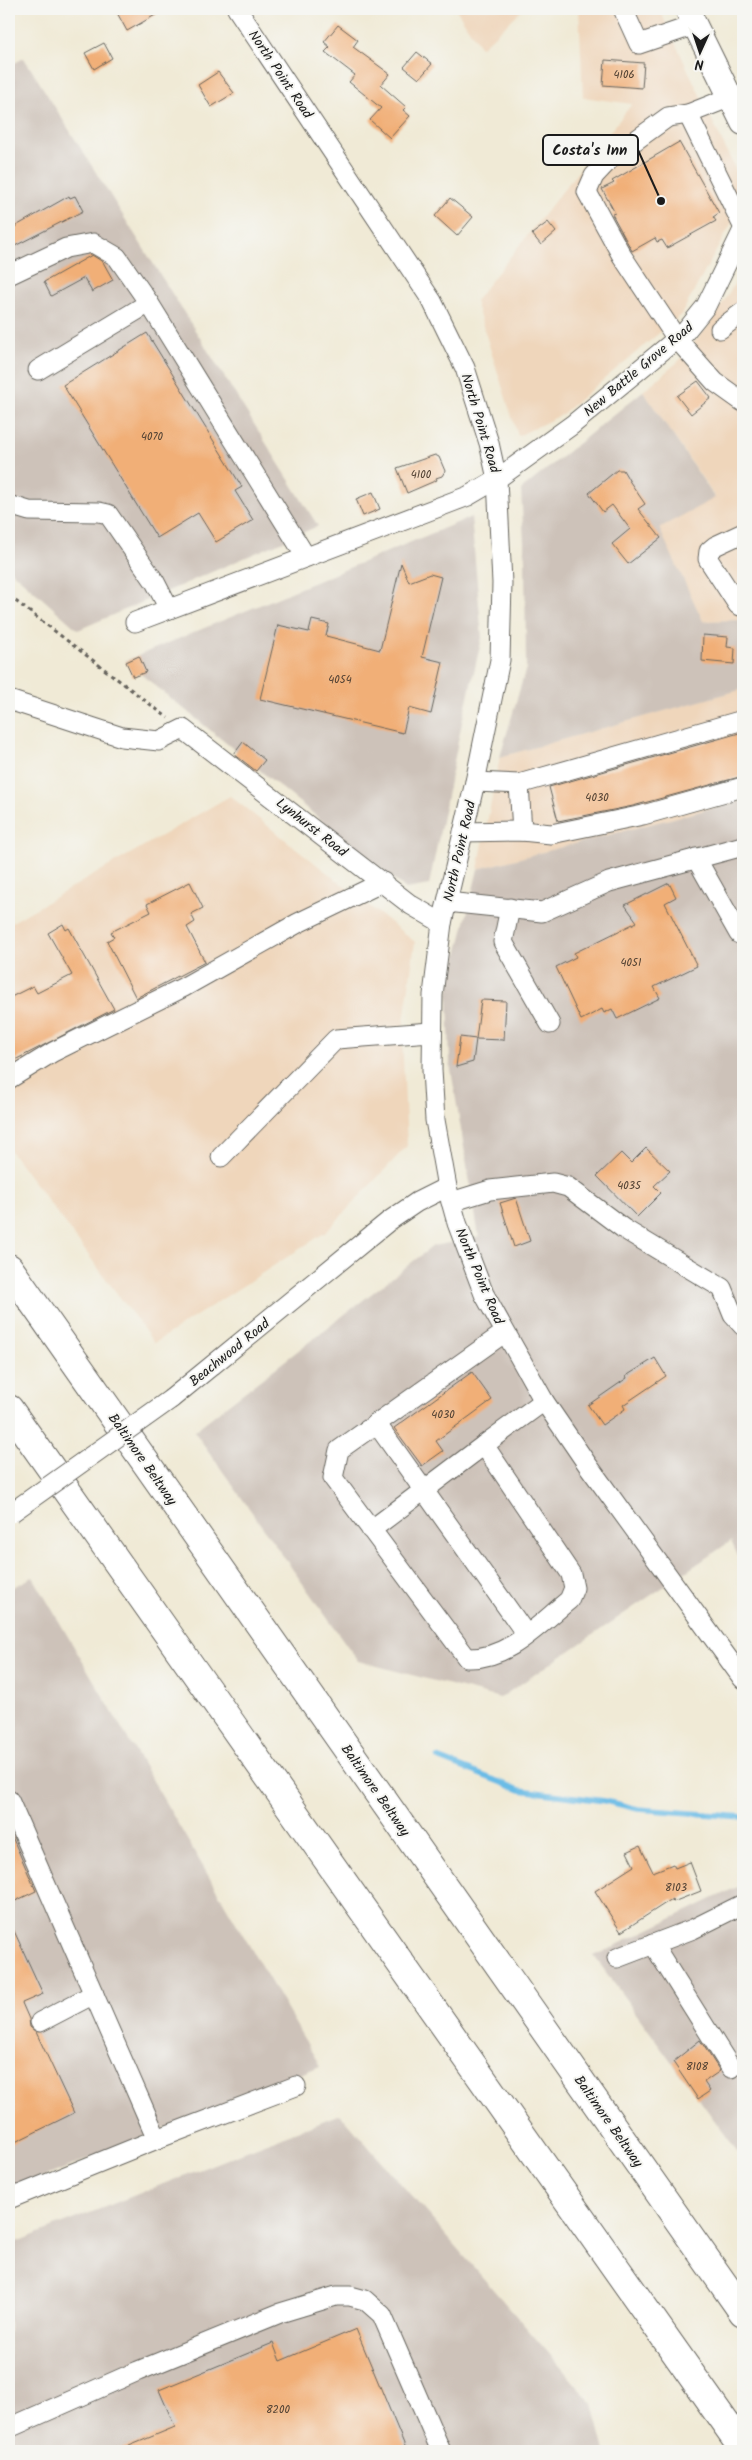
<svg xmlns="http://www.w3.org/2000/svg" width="752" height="2460" viewBox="0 0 752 2460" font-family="Kalam,sans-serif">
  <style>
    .built { fill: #efd6bb }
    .industrial { fill: #cdc2b9 }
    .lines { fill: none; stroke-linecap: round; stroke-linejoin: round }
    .stream { stroke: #6bbce6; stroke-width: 5.5 }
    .building { fill: #f1af77 }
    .minor-casing { stroke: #66645d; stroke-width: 21 }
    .major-casing { stroke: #66645d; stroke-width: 26 }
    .highway-casing { stroke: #66645d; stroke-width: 30 }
    .path { stroke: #66645d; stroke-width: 3; stroke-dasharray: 4 4; stroke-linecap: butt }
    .minor { stroke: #fff; stroke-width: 19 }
    .major { stroke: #fff; stroke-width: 24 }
    .highway { stroke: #fff; stroke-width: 28 }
    .minor-bridge-casing { stroke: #66645d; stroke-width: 21; stroke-linecap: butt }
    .minor-bridge { stroke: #fff; stroke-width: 19 }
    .labels { text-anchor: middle; stroke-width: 4; stroke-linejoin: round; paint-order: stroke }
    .number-label { font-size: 11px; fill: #514133 }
    .street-label { font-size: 14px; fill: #1c1c1c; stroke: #f6f6f2 }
    .leader { fill: none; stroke: #1c1c1c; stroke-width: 2 }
    .callout-dot { fill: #1c1c1c; stroke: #f6f6f2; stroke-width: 2 }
    .callout { fill: #f6f6f2; stroke: #1c1c1c; stroke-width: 2 }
    .callout-label { font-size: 15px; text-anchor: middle; font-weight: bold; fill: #1c1c1c }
  </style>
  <rect width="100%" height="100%" fill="#f6f6f2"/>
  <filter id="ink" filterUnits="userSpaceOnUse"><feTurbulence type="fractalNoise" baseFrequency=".02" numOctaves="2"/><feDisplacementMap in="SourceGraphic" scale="10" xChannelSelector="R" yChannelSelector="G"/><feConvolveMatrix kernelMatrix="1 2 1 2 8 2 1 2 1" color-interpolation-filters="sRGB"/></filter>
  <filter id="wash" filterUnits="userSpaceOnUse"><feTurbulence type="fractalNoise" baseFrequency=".0096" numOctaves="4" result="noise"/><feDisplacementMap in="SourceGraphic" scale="20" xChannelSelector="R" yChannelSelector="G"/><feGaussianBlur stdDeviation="1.12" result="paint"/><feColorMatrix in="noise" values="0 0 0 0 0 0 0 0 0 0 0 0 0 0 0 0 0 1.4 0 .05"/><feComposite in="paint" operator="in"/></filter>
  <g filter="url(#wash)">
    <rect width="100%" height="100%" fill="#f0ead6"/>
    <g class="built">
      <polygon points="456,9 523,9 481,48"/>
      <polygon points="579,9 659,9 741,181 737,213 681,315 561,415 518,436 475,301 632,104 583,97"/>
      <polygon points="743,270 743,620 703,621 658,528 715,497 643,391 678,362 710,324"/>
      <polygon points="743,689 743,800 478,869 500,757"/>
      <polygon points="230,796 415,942 402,1036 407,1146 326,1232 154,1343 9,1149 9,924"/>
    </g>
    <g class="industrial">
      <polygon points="24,58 318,526 78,630 9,569 9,66"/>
      <polygon points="643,391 715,498 659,528 703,621 743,620 743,689 500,757 526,668 525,560 521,490"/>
      <polygon points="471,517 482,638 462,722 429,885 406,889 125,661"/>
      <polygon points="743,800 743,1567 731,1541 500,1698 358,1661 194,1431 433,1246 479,1237 450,1064 448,992 478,869"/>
      <polygon points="33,1577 320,2066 9,2191 9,1589"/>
      <polygon points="743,1884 743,2159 594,1956"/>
      <polygon points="340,2114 593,2404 605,2451 9,2451 9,2245"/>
    </g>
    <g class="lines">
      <polyline class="stream" points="438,1758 520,1790 605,1801 638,1809 743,1817"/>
    </g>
    <g id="blocks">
      <g class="building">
        <polygon points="115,9 166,9 127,31"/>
        <polygon points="338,25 358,40 353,47 390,74 381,85 406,107 403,110 410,116 390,138 370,120 381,108 349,82 355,75 325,52 330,47 324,42"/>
        <polygon points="104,43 112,58 94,69 85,53"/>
        <polygon points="417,52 432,64 419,79 404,67"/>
        <polygon points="605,60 644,63 642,88 603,85"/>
        <polygon points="218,72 234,93 211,107 198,85"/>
        <polygon points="679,142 719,213 713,217 716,221 667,248 662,240 657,242 655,238 632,251 612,214 615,213 602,189 614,183 612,181"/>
        <polygon points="69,196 70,198 75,196 83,211 9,249 9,230"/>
        <polygon points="450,198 473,217 457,236 435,216"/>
        <polygon points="548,222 556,232 541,245 532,234"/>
        <polygon points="92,255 103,262 113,280 92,292 84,278 51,296 44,282"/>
        <polygon points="147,333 242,487 235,491 253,520 216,542 198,513 157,538 63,385"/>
        <polygon points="698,381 711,398 691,414 677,396"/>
        <polygon points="435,455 439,457 445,471 442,476 436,478 437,480 407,493 397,468"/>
        <polygon points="617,470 623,470 630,482 645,504 638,509 661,538 628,564 612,544 630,529 612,505 603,512 589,493"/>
        <polygon points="373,492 380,509 363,516 356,499"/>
        <polygon points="401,563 409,582 430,574 441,577 422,657 443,662 431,714 409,708 403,733 260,699 278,625 309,632 312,620 329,624 326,636 380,650"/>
        <polygon points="703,635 728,637 727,647 735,648 734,664 702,661"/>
        <polygon points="139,656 146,672 133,677 126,662"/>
        <polygon points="743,732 743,776 633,806 558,821 549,787"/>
        <polygon points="243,742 265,760 256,771 234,754"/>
        <polygon points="190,882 203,908 191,914 195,922 187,927 205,962 136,998 107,941 114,937 111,932 151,912 147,904"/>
        <polygon points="669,883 676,897 665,903 697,966 654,987 660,998 617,1019 612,1009 604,1013 602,1009 581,1020 556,967 576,957 574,953 637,922 625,905"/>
        <polygon points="63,924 66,930 69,928 114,1009 9,1063 9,998 33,986 37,993 72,975 48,933"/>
        <polygon points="481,1000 506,1001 504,1040 476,1039"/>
        <polygon points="460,1037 476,1039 473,1062 456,1067"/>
        <polygon points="646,1148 670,1171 654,1186 661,1193 637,1217 597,1176 621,1153 631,1163"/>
        <polygon points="516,1198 530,1241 514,1247 500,1203"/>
        <polygon points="655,1358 666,1376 623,1405 625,1409 602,1425 588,1405 627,1378 626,1376"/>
        <polygon points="472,1372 492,1400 436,1441 443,1451 422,1466 394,1428"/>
        <polygon points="9,1830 36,1891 9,1904"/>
        <polygon points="640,1846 653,1872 673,1864 675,1868 690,1862 701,1891 673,1902 672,1899 621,1932 595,1891 634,1866 627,1852"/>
        <polygon points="9,1920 43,1994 22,2003 29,2019 30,2027 36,2032 74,2113 9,2145"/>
        <polygon points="700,2040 720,2071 704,2082 710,2091 698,2099 673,2062"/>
        <polygon points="356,2329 407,2451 117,2451 175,2427 159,2390 273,2343 280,2361"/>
      </g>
    </g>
  </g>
  <g filter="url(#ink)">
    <use href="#blocks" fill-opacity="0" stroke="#66645d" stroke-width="1"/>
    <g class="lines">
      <g class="minor-casing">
        <g id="minor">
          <polyline points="237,9 432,301 465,368 489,443 497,479 502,583 500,660 475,782 442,923 433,995 432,1070 435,1120 447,1187 457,1223 484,1294 544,1401 587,1464 743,1679"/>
          <polyline points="623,9 639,44 695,25"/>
          <polyline points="731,97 688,114 668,117 611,158 594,176 587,192 622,256 677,339 715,382 743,402"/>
          <polyline points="688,114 743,226"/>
          <polyline points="9,275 66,248 93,243 117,257 149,303 306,557"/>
          <polyline points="720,329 743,312"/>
          <polyline points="38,370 149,303"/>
          <polyline points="9,505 29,511 99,512 108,514 155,582 169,609"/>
          <polyline points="743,533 715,546 709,551 708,559 738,605 743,607"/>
          <polyline points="135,622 468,496 497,479 572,425 685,332 706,306 743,230"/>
          <polyline points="9,700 122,737 159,741 183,729 411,905 442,923"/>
          <polyline points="475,782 519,784 743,720"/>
          <polyline points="519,784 522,831"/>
          <polyline points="463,832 522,831 551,834 643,815 743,787"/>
          <polyline points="696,858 739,934 743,931"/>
          <polyline points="447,902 542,912 609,882 743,846"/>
          <polyline points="510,908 503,942 550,1024"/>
          <polyline points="9,1079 53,1052 184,987 298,923 383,882"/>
          <polyline points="221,1157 336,1039 431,1032"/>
          <polyline points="451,1202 490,1190 553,1183 568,1187 624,1229 722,1288 733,1315 743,1326"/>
          <polyline points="171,1399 389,1221 417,1202 447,1187"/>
          <polyline points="376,1423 526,1634"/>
          <polyline points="484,1445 544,1401"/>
          <path d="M371 1530 484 1445 571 1574 574 1588 569 1600C539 1624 508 1660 467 1658L333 1478 339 1450 504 1333"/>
          <polyline points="9,1800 157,2139"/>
          <polyline points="653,1944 731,2068"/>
          <polyline points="617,1958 693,1929 743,1904"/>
          <polyline points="40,2022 94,1994"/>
          <polyline points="9,2199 157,2139 296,2086"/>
          <polyline points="9,2428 138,2371 280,2313 336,2296 350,2296 365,2300 382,2315 441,2451"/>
        </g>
      </g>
      <g class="major-casing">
        <polyline id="major" points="687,9 743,123"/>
      </g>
      <g class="highway-casing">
        <g id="highway">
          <polyline points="9,1268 743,2312"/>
          <polyline points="9,1409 743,2448"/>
        </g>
      </g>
      <polyline class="path" points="9,596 168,718"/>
      <use href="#minor" class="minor"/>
      <use href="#major" class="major"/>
      <use href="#highway" class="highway"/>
      <g class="minor-bridge-casing">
        <polyline id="minor-bridge" points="11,1513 171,1399"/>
      </g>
      <use href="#minor-bridge" class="minor-bridge"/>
    </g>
  </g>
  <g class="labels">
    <g class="number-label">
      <text x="624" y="78">4106</text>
      <text x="152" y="440">4070</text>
      <text x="421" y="478">4100</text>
      <text x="340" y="683">4054</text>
      <text x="597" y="801">4030</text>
      <text x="631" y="966">4051</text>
      <text x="629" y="1189">4035</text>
      <text x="443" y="1418">4030</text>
      <text x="676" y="1891">8103</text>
      <text x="697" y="2070">8108</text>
      <text x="278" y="2413">8200</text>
    </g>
    <g class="street-label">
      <text transform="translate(281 74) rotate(56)" y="5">North Point Road</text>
      <text transform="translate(638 369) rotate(-40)" y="5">New Battle Grove Road</text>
      <text transform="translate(481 423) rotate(73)" y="5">North Point Road</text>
      <text transform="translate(312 827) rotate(38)" y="5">Lynhurst Road</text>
      <text transform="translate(459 851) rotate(-77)" y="5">North Point Road</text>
      <text transform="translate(480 1276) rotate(67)" y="5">North Point Road</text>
      <text transform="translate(229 1352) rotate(-39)" y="5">Beachwood Road</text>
      <text transform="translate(143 1459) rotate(55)" y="5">Baltimore Beltway</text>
      <text transform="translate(376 1790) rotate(55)" y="5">Baltimore Beltway</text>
      <text transform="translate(609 2121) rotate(55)" y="5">Baltimore Beltway</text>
    </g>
  </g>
  <path class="leader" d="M661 201L638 150"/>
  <circle class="callout-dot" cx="661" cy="201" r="5"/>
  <rect class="callout" x="543" y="135" width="95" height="30" rx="5"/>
  <g class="callout-label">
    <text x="590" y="155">Costa's Inn</text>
  </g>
  <rect width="752" height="2460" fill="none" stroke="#f6f6f2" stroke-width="30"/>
  <g transform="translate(700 52) rotate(183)" stroke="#f6f6f2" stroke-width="4" paint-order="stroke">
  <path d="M0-4L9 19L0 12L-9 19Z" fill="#1c1c1c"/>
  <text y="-8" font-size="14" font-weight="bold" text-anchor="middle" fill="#1c1c1c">N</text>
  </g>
</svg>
